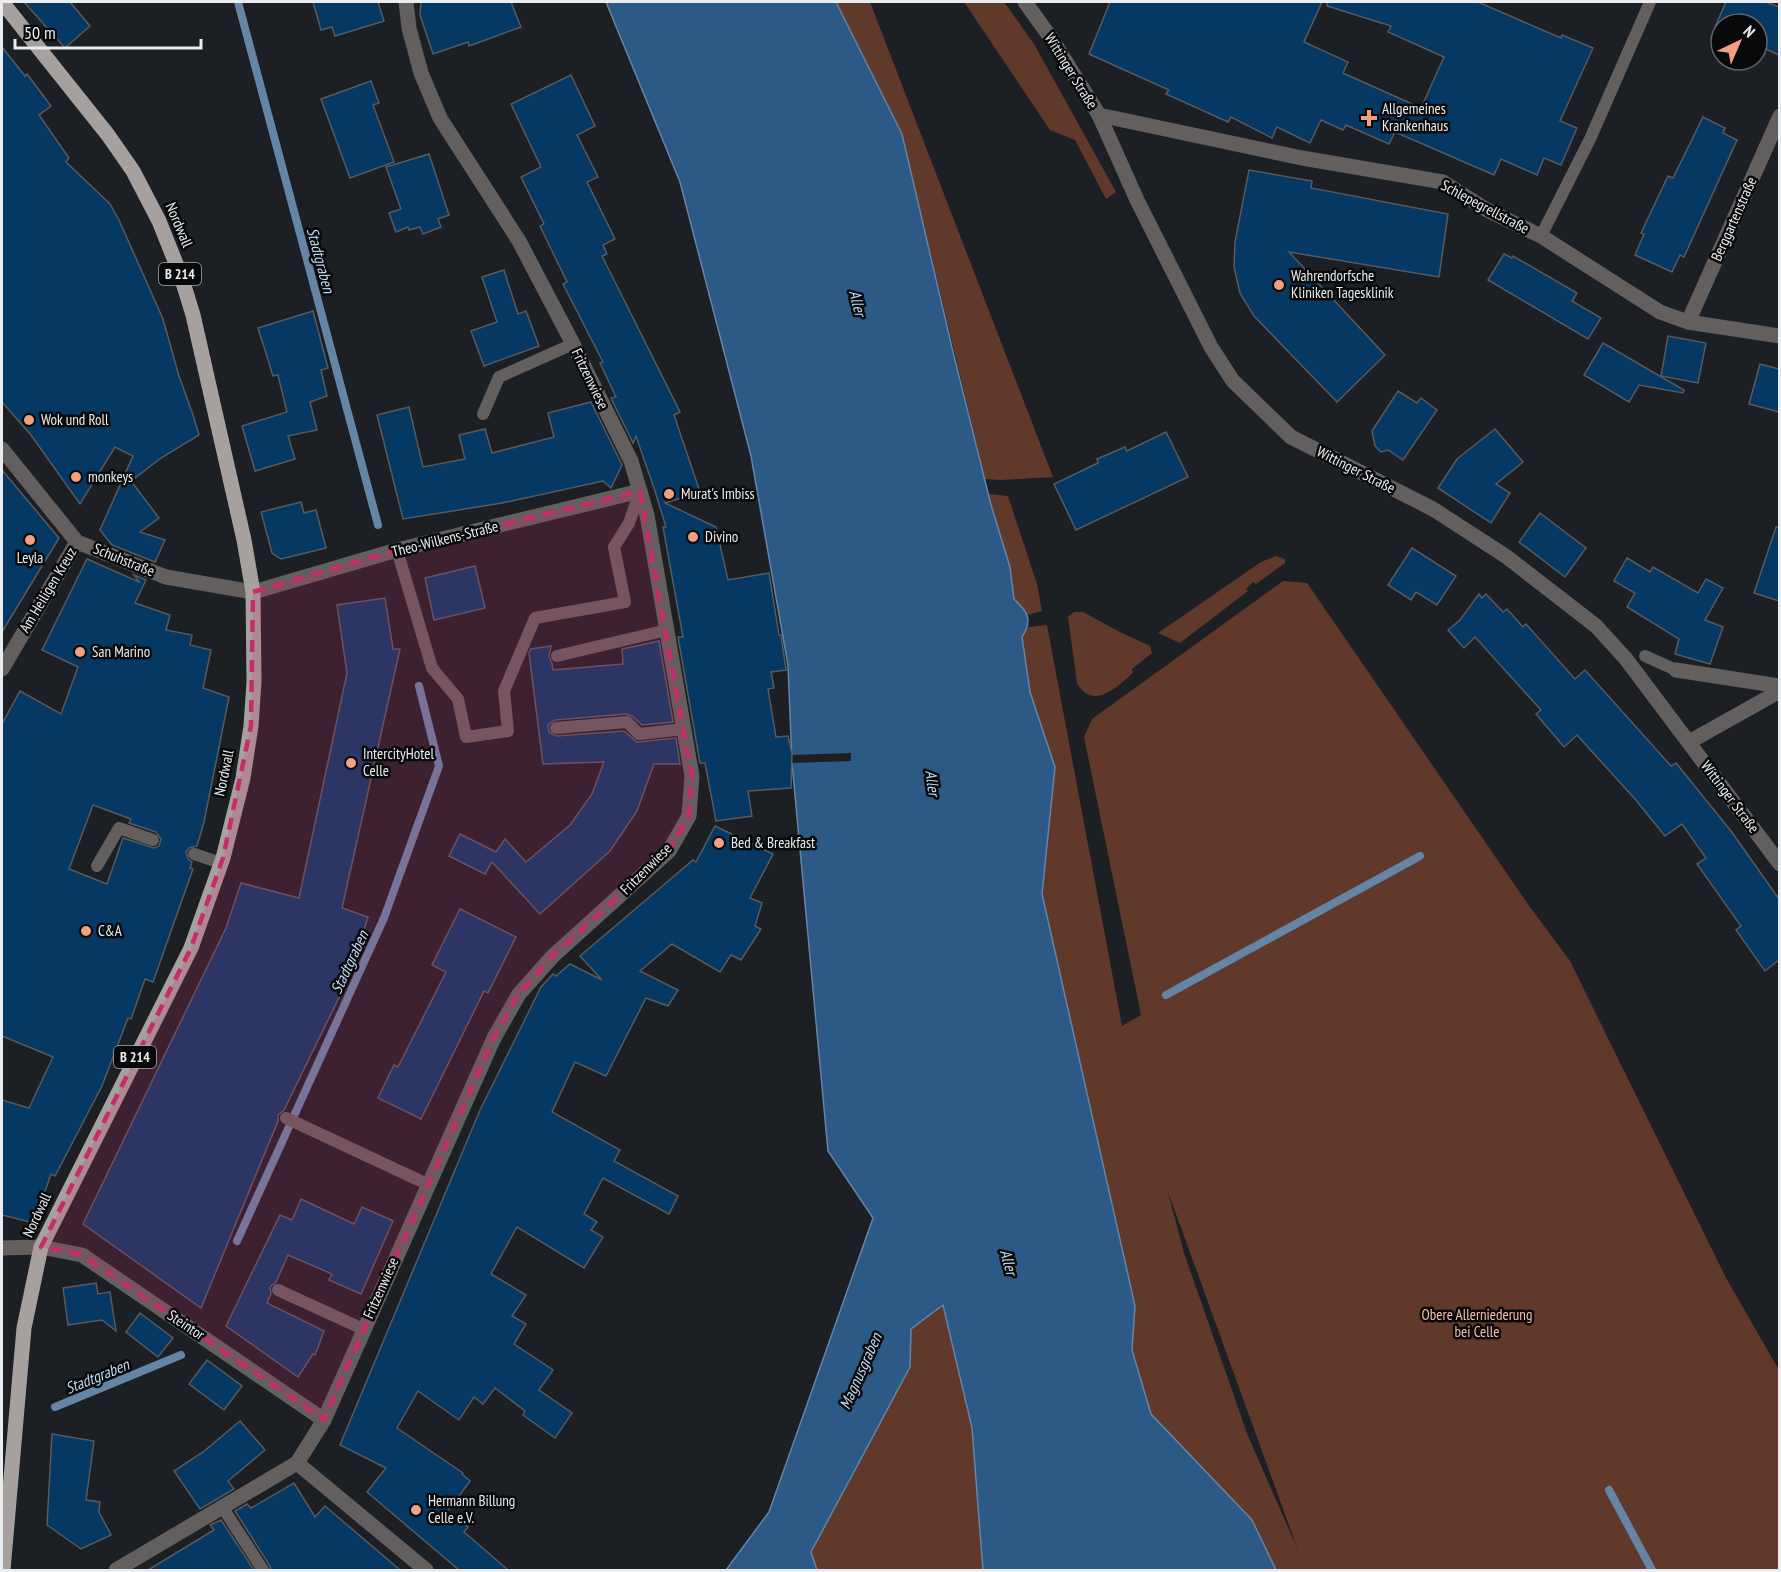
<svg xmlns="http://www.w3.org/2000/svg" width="1781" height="1572" viewBox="0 0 1781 1572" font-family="'PT Sans Narrow',sans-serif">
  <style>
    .green { fill: #60392b; fill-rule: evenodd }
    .water { fill: #2c5986; stroke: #6585a6; stroke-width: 1.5 }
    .pier { fill: #1c1f23 }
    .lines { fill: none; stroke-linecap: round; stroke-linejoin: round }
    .stream { stroke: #6585a6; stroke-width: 8 }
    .building { fill: #053862; stroke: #575b5f; stroke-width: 1.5; fill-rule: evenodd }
    .lane { stroke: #625f5e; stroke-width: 12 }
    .street { stroke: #625f5e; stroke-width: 15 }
    .primary { stroke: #a6a09e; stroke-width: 15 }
    .marked { fill: #c62d6a; fill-opacity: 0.2; stroke: #c62d6a; stroke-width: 4.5; stroke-dasharray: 12 8; stroke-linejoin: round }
    .poi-dot { fill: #f39f82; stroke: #08090a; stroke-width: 2 }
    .labels { text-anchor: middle; stroke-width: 5; stroke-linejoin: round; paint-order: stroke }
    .shield { fill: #08090a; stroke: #a6a9aa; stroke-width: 1.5 }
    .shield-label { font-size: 14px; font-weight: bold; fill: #eaedef }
    .street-label { font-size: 15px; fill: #eaedef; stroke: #08090a }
    .poi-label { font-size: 15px; fill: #eaedef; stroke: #08090a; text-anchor: start }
    .park-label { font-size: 15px; fill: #f8bfab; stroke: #08090a }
    .water-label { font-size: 16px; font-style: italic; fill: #c0daf6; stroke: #08090a }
  </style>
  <rect width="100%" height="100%" fill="#1c1f23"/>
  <g class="green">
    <polygon points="836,2 870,2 1053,477 1001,480 985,479 902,134"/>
    <polygon points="964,2 1004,2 1034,44 1116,192 1106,199 1075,140 1050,130"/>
    <polygon points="988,494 1008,496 1037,584 1042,611 1027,615 1023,608 1014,599"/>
    <polygon points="1276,556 1285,559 1285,563 1256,584 1253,582 1246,589 1248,591 1180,643 1158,633 1261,562"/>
    <path d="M1283 581 1307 583 1530 907 1570 961 1726 1278 1779 1370V1570H1276L1252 1520 1151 1414 1132 1349 1135 1306 1042 894 1055 767 1030 692 1022 637 1028 627 1047 625 1122 1026 1141 1015 1084 737 1092 719ZM1168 1192 1298 1550 1248 1436 1184 1253Z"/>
    <path d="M1074 612H1083L1120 632 1150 646 1152 653 1132 669 1133 673C1117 687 1093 711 1077 683L1068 617Z"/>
    <polygon points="943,1305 972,1428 983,1570 817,1570 811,1553 910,1367 911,1329"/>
  </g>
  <path class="water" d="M606 2H836L902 134 954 356 991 505 1010 567 1014 599C1028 612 1033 620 1022 637L1030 692 1055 767 1042 894 1135 1306 1132 1350 1151 1414 1252 1520 1276 1570H983L972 1428 943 1305 911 1329 910 1367 811 1552 817 1570H726L769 1512 873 1218 828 1151 792 763 788 665 751 456 680 182Z"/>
  <polygon class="pier" points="851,753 851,761 792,763 792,755"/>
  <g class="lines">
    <g class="stream">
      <polyline points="238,2 378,525"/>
      <polyline points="1166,995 1420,856"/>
      <polyline points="237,1241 384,918 439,766 419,686"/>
      <polyline points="55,1407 181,1355"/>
      <polyline points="1609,1490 1652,1570"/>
    </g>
  </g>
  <g class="building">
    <polygon points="24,2 70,2 90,26 65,48"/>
    <polygon points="313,2 378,2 384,21 335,36 332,27 321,30"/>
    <polygon points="421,2 511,2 521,27 469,46 468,42 433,54 420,15"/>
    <polygon points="1110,2 1322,2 1304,42 1348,62 1343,73 1421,108 1444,57 1388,32 1391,26 1327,6 1327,2 1478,2 1561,38 1562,35 1593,48 1560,121 1577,128 1561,165 1544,158 1537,175 1501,159 1494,175 1395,132 1389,144 1346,125 1343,130 1321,120 1310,143 1277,127 1272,138 1231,117 1228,122 1166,94 1169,90 1089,54"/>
    <polygon points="1726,2 1766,2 1779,7 1779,55 1757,45 1757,24 1721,24 1721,29 1715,27"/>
    <polygon points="2,47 25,76 27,74 51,106 39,115 69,158 66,162 110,204 119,220 163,319 179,376 193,415 199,435 161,458 131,481 159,518 140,532 165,540 155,562 112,545 100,530 133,456 115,447 80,504 31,435 2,402"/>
    <polygon points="571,75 595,126 577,135 598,177 587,182 615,239 603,245 607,254 602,256 680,412 674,415 700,492 665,503 716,527 728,580 769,573 779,635 781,635 786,670 771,672 774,688 768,689 776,737 788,736 792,755 791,788 748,791 752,816 716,821 705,763 700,763 678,637 683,637 663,527 666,527 655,491 636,436 633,443 611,398 616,397 600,363 603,362 563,284 567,282 540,226 544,224 521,177 541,167 511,104"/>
    <polygon points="371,81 379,103 373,105 394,162 350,178 321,99"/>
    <polygon points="1703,117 1725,128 1723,133 1737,140 1684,257 1680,255 1672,272 1635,255 1644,234 1641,233 1668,176 1673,178"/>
    <polygon points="429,154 449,215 438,219 441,227 423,234 420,227 409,230 408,227 396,232 389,213 401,209 386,167"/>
    <polygon points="1249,170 1312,181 1311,188 1448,214 1439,277 1289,252 1385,355 1337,402 1254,316 1240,293 1234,267 1235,242"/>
    <polygon points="1504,254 1512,258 1513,256 1577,293 1572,301 1601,318 1588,339 1488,280"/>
    <polygon points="504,270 518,314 526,311 539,346 484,366 471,331 497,322 482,277"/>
    <polygon points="313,311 328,368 321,370 327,396 310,402 317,430 288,436 295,459 255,471 242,426 287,412 278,375 273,376 258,328"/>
    <polygon points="1668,336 1706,343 1698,383 1661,376"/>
    <polygon points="1603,343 1684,390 1683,393 1639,385 1629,402 1584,375"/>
    <polygon points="1760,364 1779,369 1779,412 1749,404"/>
    <polygon points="1398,391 1417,403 1421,398 1437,410 1403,460 1388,450 1381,452 1375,446 1372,431"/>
    <polygon points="591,402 622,465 611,488 603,481 502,503 403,519 377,415 409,407 423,467 465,459 459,435 485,429 492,453 554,437 548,413"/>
    <polygon points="1495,429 1523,462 1496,484 1510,493 1491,523 1438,488 1457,459"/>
    <polygon points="1166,432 1188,477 1076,530 1054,484 1098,463 1097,459 1125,447 1127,451"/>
    <polygon points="2,470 59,538 2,632"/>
    <polygon points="301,502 304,513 316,510 326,548 281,559 272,553 261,512"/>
    <polygon points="1540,513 1586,548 1565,577 1519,542"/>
    <polygon points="1776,527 1779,527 1779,601 1754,593"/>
    <polygon points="1412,548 1456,576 1437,605 1416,592 1411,600 1388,585"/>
    <polygon points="1627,558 1650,572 1653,567 1698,593 1706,579 1723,588 1705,620 1723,627 1710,664 1675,654 1679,639 1627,607 1635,593 1614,581"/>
    <path d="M87 559 139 582 134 575 146 580 135 603 170 615 166 630 192 635 190 645 211 650 203 688 229 697 204 822 197 846 189 848 186 852 188 859 192 862 190 868 193 869 153 982 145 979 131 1019 128 1018 102 1086 55 1176 51 1174 34 1223 2 1215V1100L29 1108 53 1057 2 1036V724L20 691 61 714 78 667 42 650ZM93 805 131 819 129 823 156 832 161 839 159 846 154 848 123 838 107 884 69 869Z"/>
    <polygon points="475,566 485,608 434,620 425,578"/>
    <polygon points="1479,594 1482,598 1486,594 1503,612 1507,609 1523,627 1526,624 1575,679 1585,670 1671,766 1676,763 1731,831 1779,899 1779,960 1765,971 1736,930 1741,926 1697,864 1706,858 1682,824 1665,836 1635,799 1577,735 1564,747 1536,714 1541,710 1475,637 1464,648 1448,630 1460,620"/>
    <polygon points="385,598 393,649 400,649 342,908 368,917 352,971 284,1110 278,1115 278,1121 201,1308 83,1224 226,928 241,883 299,898 347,673 337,605"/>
    <polygon points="659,641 673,722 642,725 632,716 626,714 555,720 548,725 549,732 556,736 624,731 637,742 676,738 680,764 654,764 637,811 610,851 540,914 492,862 485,874 449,856 460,834 496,852 505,839 526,862 570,825 592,794 604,762 543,764 529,653 531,649 551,646 549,657 552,663 553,670 623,664 622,649"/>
    <polygon points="715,826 773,854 750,898 762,903 755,926 761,929 741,960 731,955 720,972 672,944 640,971 678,990 668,1006 646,998 606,1076 575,1062 552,1112 620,1150 614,1161 678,1196 669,1214 603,1178 584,1214 597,1222 591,1230 603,1237 584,1268 517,1227 491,1274 526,1295 512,1316 526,1324 514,1344 553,1370 539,1390 572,1413 555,1438 523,1415 525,1411 495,1388 483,1404 474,1397 459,1420 418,1391 397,1428 463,1473 462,1474 470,1481 447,1512 468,1527 464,1532 508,1570 459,1570 367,1492 386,1468 340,1445 480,1110 541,987 553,974 556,976 570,964 602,980 580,956 693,860 696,862"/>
    <polygon points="460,909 516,937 488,993 484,991 421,1119 378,1098 394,1065 398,1067 446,972 432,965"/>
    <polygon points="301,1199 354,1224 362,1207 393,1221 361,1294 329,1280 332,1274 288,1255 276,1282 270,1287 271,1294 267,1303 324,1331 315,1355 313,1354 298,1377 226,1326 280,1215 292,1220"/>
    <polygon points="96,1283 98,1294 110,1292 116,1331 102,1320 68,1325 63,1288"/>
    <polygon points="140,1313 173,1338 158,1357 126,1332"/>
    <polygon points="207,1360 242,1386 224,1410 189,1384"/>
    <polygon points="240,1421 265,1450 228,1481 234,1489 200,1509 174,1471 203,1452"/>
    <polygon points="52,1434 94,1441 86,1500 100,1502 99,1512 111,1535 81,1549 47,1525"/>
    <polygon points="294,1483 315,1517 325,1506 400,1570 271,1570 270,1566 235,1511 247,1504 251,1508"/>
    <polygon points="221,1520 254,1570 148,1570 214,1530 210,1525"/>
  </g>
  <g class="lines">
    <g class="lane">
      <polyline points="1541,236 1590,139 1650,2"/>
      <polyline points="483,414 499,377 573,344"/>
      <polyline points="397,550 432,668 458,699 466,737 508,731 504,691 535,618 625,602 614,547 629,523 640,491"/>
      <polyline points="557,656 667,630"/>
      <polyline points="1645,656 1676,670"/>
      <polyline points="556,728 627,722 639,734 684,729"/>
      <polyline points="194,854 221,863"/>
      <polyline points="97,866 119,828 153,840"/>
      <polyline points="286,1118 427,1184"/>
      <polyline points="278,1290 363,1329"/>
      <polyline points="223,1508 263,1570"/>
    </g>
    <g class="street">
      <polyline points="1025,2 1051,38 1099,115 1137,200 1211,347 1233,381 1291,437 1433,509 1507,557 1596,626 1626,659 1780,864"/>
      <polyline points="1099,115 1302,158 1443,182 1487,210 1541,236 1660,312 1688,322 1780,336"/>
      <polyline points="1688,322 1780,116"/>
      <polyline points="2,449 77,542 166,577 253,592 397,550 640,491"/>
      <polyline points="2,669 77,542"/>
      <polyline points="1676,670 1780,686"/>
      <polyline points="1689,742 1780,691"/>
      <polyline points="2,1248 41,1247 82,1255 324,1420"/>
      <polyline points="297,1463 426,1570"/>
      <polyline points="116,1570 297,1463 324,1420 494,1038 519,994 553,956 669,851 689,816 692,776 647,515 631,461 573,344 519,241 440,118 421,73 409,28 406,2"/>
    </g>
    <polyline class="primary" points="2,2 108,135 133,171 159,221 181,276 193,315 244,540 253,592 254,682 251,726 243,778 223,858 191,948 41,1247 24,1328 3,1570"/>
  </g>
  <path class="marked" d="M640 491 692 776 689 816 669 851 553 956 519 994 494 1038 324 1420 82 1255 41 1247 191 948 223 858 251 726 253 592 397 550Z"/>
  <g class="poi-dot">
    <path d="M1366 109h6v6h6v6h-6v6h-6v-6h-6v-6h6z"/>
    <circle cx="1279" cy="285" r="6"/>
    <circle cx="29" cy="420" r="6"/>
    <circle cx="76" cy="477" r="6"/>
    <circle cx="669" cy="494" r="6"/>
    <circle cx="693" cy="537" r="6"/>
    <circle cx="30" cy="540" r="6"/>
    <circle cx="80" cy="652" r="6"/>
    <circle cx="351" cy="763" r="6"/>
    <circle cx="719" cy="843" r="6"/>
    <circle cx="86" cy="931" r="6"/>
    <circle cx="416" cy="1510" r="6"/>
  </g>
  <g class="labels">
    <g class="shield">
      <rect x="159" y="263" width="42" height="22" rx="4.5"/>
      <rect x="114" y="1046" width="42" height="22" rx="4.5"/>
    </g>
    <g class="shield-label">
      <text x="180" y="279">B 214</text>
      <text x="135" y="1062">B 214</text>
    </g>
    <g class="street-label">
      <text transform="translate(1071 71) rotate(58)" y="5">Wittinger Straße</text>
      <text transform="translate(1485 207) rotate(28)" y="5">Schlepegrellstraße</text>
      <text transform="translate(1734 219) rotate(-66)" y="5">Berggartenstraße</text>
      <text transform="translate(179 225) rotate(67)" y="5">Nordwall</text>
      <text transform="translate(590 379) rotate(64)" y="5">Fritzenwiese</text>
      <text transform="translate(1356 470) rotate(27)" y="5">Wittinger Straße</text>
      <text transform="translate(445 539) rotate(-14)" y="5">Theo-Wilkens-Straße</text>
      <text transform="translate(124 560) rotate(22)" y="5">Schuhstraße</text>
      <text transform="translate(48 590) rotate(-59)" y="5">Am Heiligen Kreuz</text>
      <text transform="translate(224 773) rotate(-78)" y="5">Nordwall</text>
      <text transform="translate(1730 797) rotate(53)" y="5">Wittinger Straße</text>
      <text transform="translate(646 869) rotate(-45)" y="5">Fritzenwiese</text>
      <text transform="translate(37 1215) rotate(-65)" y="5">Nordwall</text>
      <text transform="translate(381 1288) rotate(-66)" y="5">Fritzenwiese</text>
      <text transform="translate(186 1325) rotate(34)" y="5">Steintor</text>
    </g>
    <g class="poi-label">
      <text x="1382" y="114">Allgemeines<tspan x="1382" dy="17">Krankenhaus</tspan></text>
      <text x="1291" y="281">Wahrendorfsche<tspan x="1291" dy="17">Kliniken Tagesklinik</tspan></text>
      <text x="41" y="425">Wok und Roll</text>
      <text x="88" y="482">monkeys</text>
      <text x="681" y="499">Murat's Imbiss</text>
      <text x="705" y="542">Divino</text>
      <text x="30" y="563" text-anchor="middle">Leyla</text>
      <text x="92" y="657">San Marino</text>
      <text x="363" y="759">IntercityHotel<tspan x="363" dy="17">Celle</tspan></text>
      <text x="731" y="848">Bed &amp; Breakfast</text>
      <text x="98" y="936">C&amp;A</text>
      <text x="428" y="1506">Hermann Billung<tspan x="428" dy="17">Celle e.V.</tspan></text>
    </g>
    <g class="park-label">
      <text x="1477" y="1320">Obere Allerniederung<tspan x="1477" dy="17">bei Celle</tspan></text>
    </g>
    <g class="water-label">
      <text transform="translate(321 260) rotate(75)" y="6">Stadtgraben</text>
      <text transform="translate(858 303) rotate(76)" y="6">Aller</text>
      <text transform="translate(933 783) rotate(82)" y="6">Aller</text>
      <text transform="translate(349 962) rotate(-65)" y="6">Stadtgraben</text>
      <text transform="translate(1009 1262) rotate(74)" y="6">Aller</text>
      <text transform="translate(860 1371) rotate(-66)" y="6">Magnusgraben</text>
      <text transform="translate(97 1376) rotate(-22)" y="6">Stadtgraben</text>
    </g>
  </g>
  <rect width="1781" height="1572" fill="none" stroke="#eaedef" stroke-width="6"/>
  <g transform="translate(1739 42) rotate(44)"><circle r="28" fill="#08090a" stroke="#626466" stroke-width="1.5"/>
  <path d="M0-4.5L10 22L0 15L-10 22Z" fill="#f39f82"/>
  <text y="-9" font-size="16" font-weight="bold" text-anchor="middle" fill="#eaedef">N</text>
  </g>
  <path d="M15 39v9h186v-9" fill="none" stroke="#eaedef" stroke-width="3"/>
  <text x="24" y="39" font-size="18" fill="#eaedef" stroke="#08090a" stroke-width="4.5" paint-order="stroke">50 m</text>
</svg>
